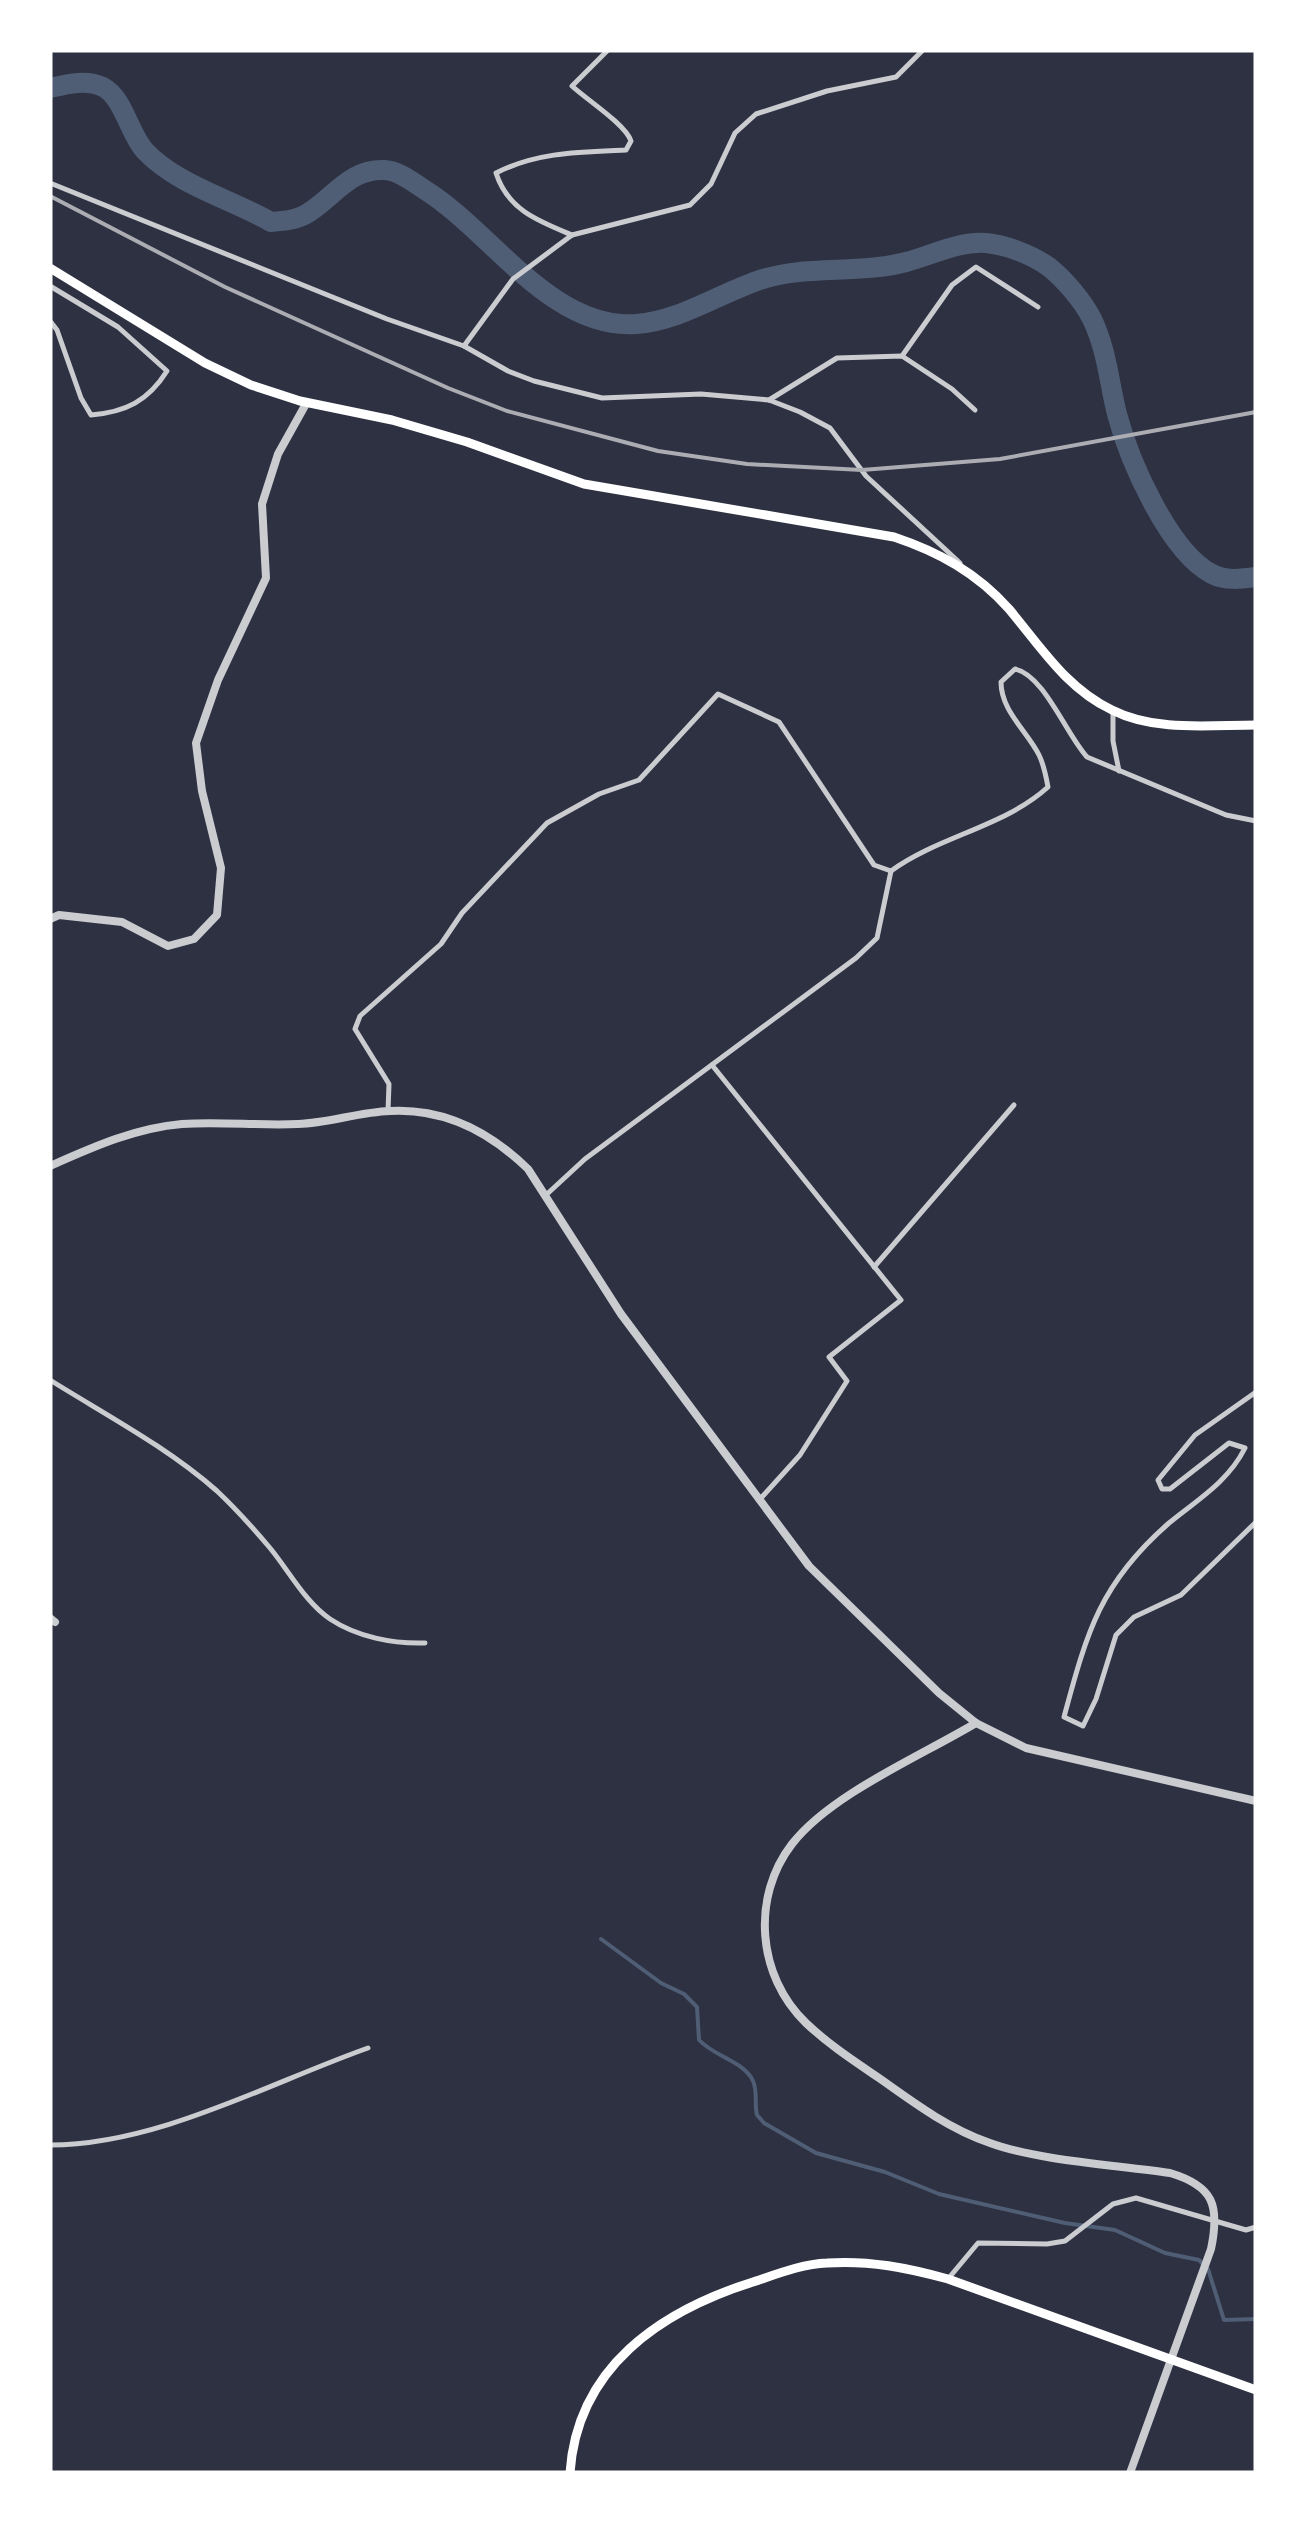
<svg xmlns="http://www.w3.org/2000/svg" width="1306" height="2523" viewBox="0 0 1306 2523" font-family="Georgia,serif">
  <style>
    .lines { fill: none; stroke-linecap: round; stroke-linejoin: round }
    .stream { stroke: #4f5d75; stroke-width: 4 }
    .river { stroke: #4f5d75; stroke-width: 20 }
    .minor { stroke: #caccd0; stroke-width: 5 }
    .tertiary { stroke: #caccd0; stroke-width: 8 }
    .primary { stroke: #fff; stroke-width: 9 }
    .trunk { stroke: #fff; stroke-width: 9 }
    .rail { stroke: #abadb3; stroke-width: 4 }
  </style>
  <rect width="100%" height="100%" fill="#2d3142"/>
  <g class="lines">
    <path class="stream" d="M601 1939 661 1983 684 1994 697 2007 699 2040C715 2057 745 2062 753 2081 758 2092 754 2103 757 2115L764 2123 816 2153 885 2172 939 2194 1065 2223 1115 2230 1165 2253 1199 2260 1208 2269 1224 2320 1256 2319"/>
    <path class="river" d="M50 88C67 84 86 79 103 87 124 98 129 134 145 151 177 185 231 199 271 222 284 221 297 220 308 213 334 197 350 168 385 170 399 171 413 182 425 190 491 231 551 330 636 324 679 321 717 295 757 281 804 264 857 275 906 262 933 255 958 241 986 243 1007 245 1032 255 1049 267 1065 280 1083 301 1092 319 1107 350 1109 382 1117 414 1129 460 1169 552 1212 574 1225 581 1241 579 1256 577"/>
    <g class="minor">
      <polyline points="50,183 387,319 464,346 508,371 534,381 602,398 701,394 769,400 800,412 830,428 866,476 960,563"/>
      <path d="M572 235C538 221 508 210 496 173 537 152 580 152 626 150L631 141C625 124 587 100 572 86L608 50"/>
      <path d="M50 286 118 327 167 371C148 401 126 412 91 415L81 398 57 330 50 321"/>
      <polyline points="464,346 513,279 572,235 690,205 711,184 735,133 756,114 827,91 896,77 923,50"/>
      <polyline points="902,356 952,285 976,267 1038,307"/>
      <polyline points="769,400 837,358 902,356 952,389 975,410"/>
      <polyline points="1113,711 1113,741 1119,771"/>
      <path d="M891 871C939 836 1004 827 1048 787 1046 776 1044 765 1039 755 1027 731 1001 711 1001 682L1015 669C1044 675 1066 734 1087 757L1226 815 1256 821"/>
      <polyline points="712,1065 901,1300 829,1357 847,1381 800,1455 761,1498"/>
      <polyline points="388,1111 389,1084 355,1029 360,1016 441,944 462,913 547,823 599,794 639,780 718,694 779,722 874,865 891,871"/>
      <polyline points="546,1195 585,1159 856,958 877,938 891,871"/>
      <polyline points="874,1267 1014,1105"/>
      <path d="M50 1380C106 1415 167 1447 217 1491 235 1508 254 1529 270 1548 289 1571 305 1602 330 1619 357 1637 393 1644 425 1643"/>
      <path d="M1256 1392 1195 1435 1158 1480 1162 1489H1170L1229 1443 1245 1448C1228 1482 1197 1500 1169 1523 1100 1583 1087 1632 1064 1717L1083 1726 1096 1699 1116 1635 1134 1617 1181 1595 1256 1522"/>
      <path d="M50 2145C157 2145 269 2083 368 2048"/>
      <polyline points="948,2279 978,2243 1047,2244 1065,2241 1113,2204 1136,2198 1246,2230 1256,2227"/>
    </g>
    <g class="tertiary">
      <polyline points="50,919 59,915 122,922 168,946 194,939 217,915 221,868 202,791 196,743 218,680 266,578 262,504 278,454 307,402"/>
      <path d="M50 1166C93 1147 135 1128 182 1124 220 1121 259 1126 298 1124 329 1123 359 1112 390 1111 444 1108 490 1132 528 1169L621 1314 809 1566 939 1693 976 1723 1026 1748 1256 1801"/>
      <polyline points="50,1618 55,1622"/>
      <path d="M976 1723C921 1756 831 1794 792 1844 751 1897 757 1976 806 2023 828 2044 854 2061 879 2078 914 2103 949 2129 990 2143 1039 2161 1117 2165 1170 2173 1214 2186 1220 2206 1211 2249L1130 2473"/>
    </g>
    <path class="primary" d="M50 268 205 363 251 385 300 401 392 420 467 442 584 484 894 537C939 552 977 573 1009 609 1041 647 1066 688 1112 710 1155 732 1210 725 1256 725"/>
    <path class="trunk" d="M570 2473C577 2367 661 2311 753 2282 777 2274 802 2264 827 2263 869 2260 908 2268 948 2279L1256 2390"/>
    <polyline class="rail" points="50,196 225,287 448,388 507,411 658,451 747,464 862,470 1000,459 1256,412"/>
  </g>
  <rect width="1306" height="2523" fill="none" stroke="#ffffff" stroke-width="105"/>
</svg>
